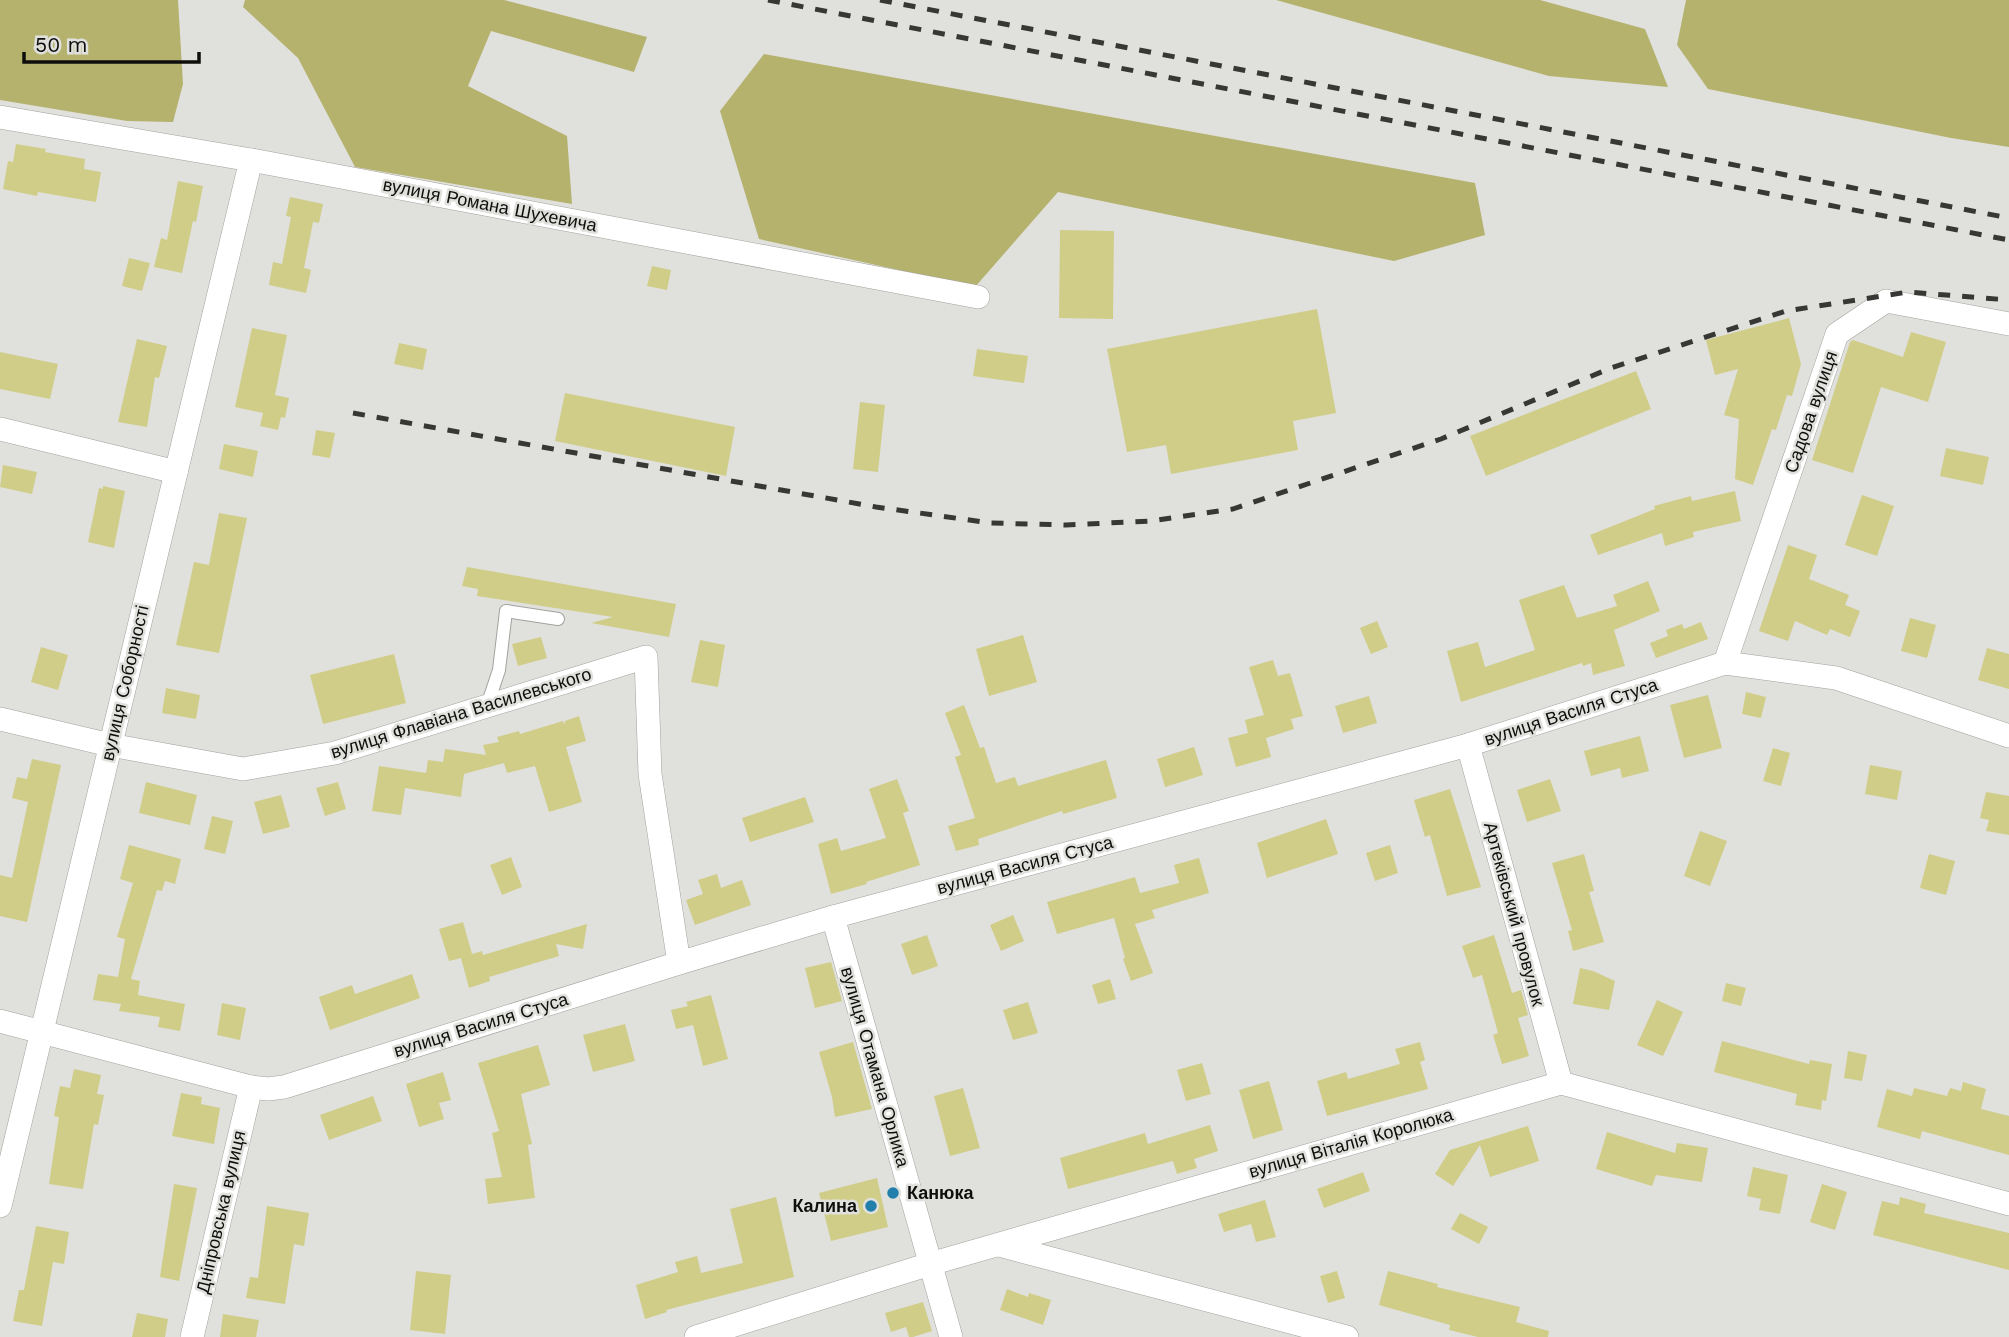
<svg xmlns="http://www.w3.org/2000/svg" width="2009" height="1337" viewBox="0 0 2009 1337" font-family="'Work Sans',sans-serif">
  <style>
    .forest { fill: #b5b26e }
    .building { fill: #d0cd88 }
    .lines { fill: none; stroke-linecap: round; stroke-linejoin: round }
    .service-casing { stroke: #a1a19e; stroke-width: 14 }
    .minor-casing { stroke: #a1a19e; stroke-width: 24 }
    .service { stroke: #fff; stroke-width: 12 }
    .minor { stroke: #fff; stroke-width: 23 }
    .rail { stroke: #373735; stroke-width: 5; stroke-dasharray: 12 12; stroke-linecap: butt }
    .poi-dot { fill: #227fac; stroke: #e0e0dd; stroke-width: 2.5 }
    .labels { text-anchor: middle; stroke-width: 5; stroke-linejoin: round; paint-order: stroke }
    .street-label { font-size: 18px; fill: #0e0e0d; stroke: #e0e0dd }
    .poi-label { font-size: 18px; font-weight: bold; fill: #0e0e0d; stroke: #e0e0dd; text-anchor: start }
  </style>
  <rect width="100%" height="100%" fill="#e0e0dd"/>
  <g class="forest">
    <polygon points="0,0 178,0 183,84 173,122 127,121 0,100"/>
    <polygon points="245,0 504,0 647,37 634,72 491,31 468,86 567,136 572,204 355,167 298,58 243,7"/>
    <polygon points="1276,0 1540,0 1645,29 1668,87 1549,76"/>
    <polygon points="1686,0 2009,0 2009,147 1951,138 1708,89 1677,45"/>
    <polygon points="764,54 1475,183 1485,235 1394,261 1058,192 975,287 759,239 720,111"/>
  </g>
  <g class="building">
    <polygon points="16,144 46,149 45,152 85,159 84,169 101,172 96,202 38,192 37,196 3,189 8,161 13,162"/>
    <polygon points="178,181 203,186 196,222 193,221 182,273 154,267 161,238 167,240"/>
    <polygon points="290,197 323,204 319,223 313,222 304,268 311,270 306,293 269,285 273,262 282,264 291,217 286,216"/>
    <polygon points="1060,230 1114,231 1113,319 1059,318"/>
    <polygon points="129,258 150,263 142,291 122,286"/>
    <polygon points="652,266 671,270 667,290 647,286"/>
    <polygon points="1317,309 1336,413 1293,421 1298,450 1171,474 1166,445 1127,452 1107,349"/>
    <polygon points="1789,318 1801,364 1792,396 1787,395 1776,430 1772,429 1753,485 1735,479 1739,419 1724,415 1738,369 1715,375 1706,340"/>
    <polygon points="252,328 287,335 275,395 289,398 285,418 281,417 278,430 260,426 263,413 235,407"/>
    <polygon points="1911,332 1946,342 1928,402 1881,387 1853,473 1812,460 1850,342 1853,340 1903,357"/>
    <polygon points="137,339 167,346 159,378 155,377 147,427 118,422"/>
    <polygon points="399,343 427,349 423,370 394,364"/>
    <polygon points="977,349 1028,356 1024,383 973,376"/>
    <polygon points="0,352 58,364 50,399 0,389"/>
    <polygon points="1636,371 1651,409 1486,476 1470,436"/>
    <polygon points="565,393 735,427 726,476 555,441"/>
    <polygon points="860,402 885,405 878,472 853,469"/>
    <polygon points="316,430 335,433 330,458 312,455"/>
    <polygon points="224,444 258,451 253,477 219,469"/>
    <polygon points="1946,448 1989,457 1983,485 1940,476"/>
    <polygon points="3,465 37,472 32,494 0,487"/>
    <polygon points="103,486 125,491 114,548 88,542 99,488 103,489"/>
    <polygon points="1735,491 1741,521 1693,532 1694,537 1665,546 1662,533 1598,555 1590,535 1655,509 1654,506 1691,496 1692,501"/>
    <polygon points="1862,495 1894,506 1877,556 1845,545"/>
    <polygon points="219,513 247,518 219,653 176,645 194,562 209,565"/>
    <polygon points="1788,545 1817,555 1809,579 1849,595 1845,605 1860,611 1850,637 1830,629 1827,635 1795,621 1788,641 1759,631"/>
    <polygon points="467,567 676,604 669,637 591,623 613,617 477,596 478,589 462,586"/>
    <polygon points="1648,581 1660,611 1614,630 1625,666 1593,675 1591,663 1583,666 1582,663 1461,702 1447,651 1478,642 1485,667 1535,650 1519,600 1564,585 1577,618 1617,606 1613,595"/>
    <polygon points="1910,618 1936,625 1927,658 1901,651"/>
    <polygon points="1377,621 1388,647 1371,654 1360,628"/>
    <polygon points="1701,622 1708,639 1656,658 1650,643 1668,636 1666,630 1682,624 1684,629"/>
    <polygon points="1023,635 1037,682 989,696 976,649"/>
    <polygon points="541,637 547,658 518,666 512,644"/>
    <polygon points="700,640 725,645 718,687 691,682"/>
    <polygon points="41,647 68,655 58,690 31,682"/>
    <polygon points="1987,648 2009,654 2009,689 1978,680"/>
    <polygon points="394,654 406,703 323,724 310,675"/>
    <polygon points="1273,660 1278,676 1290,673 1303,716 1291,719 1294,729 1266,738 1271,757 1236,767 1228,738 1248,733 1245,720 1264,715 1249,667"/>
    <polygon points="166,688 200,695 196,719 162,713"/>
    <polygon points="1746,692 1766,697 1761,718 1742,714"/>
    <polygon points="1708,695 1722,748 1684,758 1670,705"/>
    <polygon points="1369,696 1377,723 1343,733 1335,706"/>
    <polygon points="964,705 980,748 984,747 996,783 1015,777 1018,786 1106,760 1117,798 1063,814 1062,811 978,839 979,845 956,851 948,826 975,818 955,757 961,755 945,713"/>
    <polygon points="579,716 586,741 566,747 582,802 549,812 535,766 507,773 504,763 464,774 461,797 405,788 401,815 372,811 379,766 426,773 428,760 443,762 445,749 486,755 483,745 499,742 497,737 519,731 520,734 563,721 564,725 565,721"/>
    <polygon points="1640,736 1649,771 1622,778 1620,768 1591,776 1584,751"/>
    <polygon points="1194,747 1203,775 1165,787 1157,759"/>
    <polygon points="1773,748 1790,753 1781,786 1763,781"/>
    <polygon points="32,759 61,765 27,922 0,916 0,875 12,878 28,802 12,798 17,777 27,779"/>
    <polygon points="1870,765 1902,771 1897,800 1865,794"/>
    <polygon points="897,779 909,811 903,813 920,865 866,882 867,884 831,894 818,844 837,838 841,851 886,838 869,789"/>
    <polygon points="1550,779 1561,811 1527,822 1517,790"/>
    <polygon points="146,782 197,795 190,825 139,813"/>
    <polygon points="338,782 346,809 325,816 316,788"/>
    <polygon points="1450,789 1481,887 1447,896 1430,835 1425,837 1414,800"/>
    <polygon points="1986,792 2009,796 2009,835 1986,831 1989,820 1980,818"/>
    <polygon points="281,795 290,827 263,834 254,802"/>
    <polygon points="805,797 814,822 750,842 742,818"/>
    <polygon points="212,816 233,821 225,854 204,849"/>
    <polygon points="1326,819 1338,854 1267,878 1257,843"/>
    <polygon points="1700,831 1727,841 1710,886 1684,876"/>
    <polygon points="129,845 181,859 175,884 165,881 162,891 157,890 131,979 140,981 138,995 185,1004 180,1031 158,1027 160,1017 119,1011 121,1004 93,1000 98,974 118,977 125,939 117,937 133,883 120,879"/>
    <polygon points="1390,845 1398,873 1375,881 1366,853"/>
    <polygon points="1584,854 1594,891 1589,892 1604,942 1573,951 1568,931 1572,930 1552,863"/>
    <polygon points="1929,854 1955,861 1946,895 1920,888"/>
    <polygon points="511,857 522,887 502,895 490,865"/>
    <polygon points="1199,858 1209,893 1152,910 1155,918 1135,924 1153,973 1131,981 1123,959 1125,958 1114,918 1057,934 1047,902 1135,877 1140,893 1179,883 1174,865"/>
    <polygon points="717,874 721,888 742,880 751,905 695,925 686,900 703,894 698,880"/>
    <polygon points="1013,915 1024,941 1001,951 990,925"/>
    <polygon points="463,922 472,954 482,951 483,955 587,924 583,949 556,944 559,956 489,977 490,981 469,988 461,958 449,961 439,929"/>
    <polygon points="927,935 938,966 912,975 901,944"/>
    <polygon points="1494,935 1512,993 1521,990 1528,1015 1518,1018 1529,1056 1502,1064 1493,1035 1498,1033 1482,975 1473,978 1462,946"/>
    <polygon points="831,962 842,1001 815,1008 805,968"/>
    <polygon points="1580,968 1593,971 1615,981 1609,1010 1573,1004"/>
    <polygon points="412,974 420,998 330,1030 319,997 352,985 355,994"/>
    <polygon points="1110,979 1116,999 1098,1004 1092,985"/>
    <polygon points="1726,983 1746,988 1741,1006 1722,1001"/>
    <polygon points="711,995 728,1059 703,1066 693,1025 676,1029 671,1010 688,1006 686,1002"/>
    <polygon points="1657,1000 1683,1012 1663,1056 1637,1045"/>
    <polygon points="1028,1002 1038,1033 1013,1040 1003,1010"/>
    <polygon points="222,1003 246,1008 240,1040 217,1035"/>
    <polygon points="625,1024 635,1061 593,1072 583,1035"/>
    <polygon points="1722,1041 1809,1064 1810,1060 1832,1064 1826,1101 1822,1100 1821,1110 1795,1105 1797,1094 1714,1072"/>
    <polygon points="853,1042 872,1109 835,1117 832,1097 819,1052"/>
    <polygon points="1420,1042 1425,1060 1420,1062 1428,1089 1327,1116 1317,1081 1346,1072 1348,1079 1400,1064 1395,1049"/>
    <polygon points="538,1045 550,1085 521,1094 532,1144 528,1145 535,1198 488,1204 485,1179 502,1177 492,1133 499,1131 478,1063"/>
    <polygon points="1848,1051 1867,1055 1862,1081 1844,1078"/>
    <polygon points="1202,1063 1211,1094 1186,1101 1177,1070"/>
    <polygon points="74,1069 101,1075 97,1094 104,1095 98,1125 94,1124 83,1189 49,1184 59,1117 54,1116 60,1086 70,1088"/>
    <polygon points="443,1072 451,1100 439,1103 444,1119 419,1127 406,1084"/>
    <polygon points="1269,1081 1283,1130 1253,1139 1239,1090"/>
    <polygon points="1963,1082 1986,1089 1981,1109 2009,1116 2009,1155 1922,1131 1920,1139 1877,1127 1887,1089 1912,1096 1914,1088 1947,1096 1950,1088 1961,1091"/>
    <polygon points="963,1088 980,1148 950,1156 934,1096"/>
    <polygon points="181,1093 202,1097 201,1104 220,1108 214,1144 172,1136"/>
    <polygon points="373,1096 382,1121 329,1140 320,1115"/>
    <polygon points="1210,1125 1218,1151 1194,1159 1197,1168 1177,1174 1173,1161 1068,1189 1060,1158 1145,1133 1148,1144"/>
    <polygon points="1528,1126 1539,1161 1490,1177 1480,1145 1453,1186 1435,1174 1450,1150"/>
    <polygon points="1607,1132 1675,1153 1677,1143 1708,1148 1702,1182 1656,1175 1652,1186 1596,1169"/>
    <polygon points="1753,1167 1788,1175 1780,1214 1759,1210 1761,1199 1747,1196"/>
    <polygon points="1363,1172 1370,1191 1324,1208 1317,1189"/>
    <polygon points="877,1178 888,1227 831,1241 819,1193"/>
    <polygon points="174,1184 197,1188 179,1281 160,1277"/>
    <polygon points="1822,1184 1847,1192 1835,1230 1810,1222"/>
    <polygon points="776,1197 794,1277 666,1310 667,1312 645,1319 636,1285 678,1272 675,1262 697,1256 701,1273 743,1263 730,1209"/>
    <polygon points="1900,1197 1926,1204 1924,1213 2009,1233 2009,1270 1873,1235 1882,1201 1899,1205"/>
    <polygon points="1265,1200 1276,1237 1256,1242 1251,1224 1224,1232 1218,1214"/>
    <polygon points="267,1206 309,1213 304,1246 294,1244 285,1304 246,1298 250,1277 258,1278"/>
    <polygon points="1460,1213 1488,1227 1479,1244 1451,1229"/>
    <polygon points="36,1226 69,1232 64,1264 53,1262 42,1326 13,1321 19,1290 24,1290"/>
    <polygon points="416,1271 451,1275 445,1334 410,1330"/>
    <polygon points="1337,1271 1345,1298 1328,1303 1320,1276"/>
    <polygon points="1388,1271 1438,1284 1437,1287 1520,1307 1516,1322 1549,1331 1548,1337 1478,1337 1449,1330 1450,1325 1379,1305"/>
    <polygon points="1007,1289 1028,1297 1029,1293 1051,1300 1043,1325 1000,1310"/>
    <polygon points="923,1302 932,1331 913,1337 909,1337 906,1327 891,1332 885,1313"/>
    <polygon points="137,1313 168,1319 165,1337 132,1337"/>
    <polygon points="223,1314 259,1320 256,1337 220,1337"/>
  </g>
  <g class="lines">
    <g class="service-casing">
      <polyline id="service" points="487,706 499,670 506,611 558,619"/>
    </g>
    <g class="minor-casing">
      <g id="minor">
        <polyline points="0,117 251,160 978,297"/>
        <polyline points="0,429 176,472"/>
        <polyline points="1725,663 1837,334 1886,301 2009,324"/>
        <polyline points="0,719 110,745 243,769 335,753 646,657 650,774 679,963"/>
        <polyline points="1468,745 1561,1083"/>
        <polyline points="833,917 951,1337"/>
        <polyline points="0,1021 251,1087 268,1089 284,1087 679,963 833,917 1468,745 1725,663 1836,678 2009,736"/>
        <polyline points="0,1206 251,160"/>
        <polyline points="999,1245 1347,1337"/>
        <polyline points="192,1337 251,1087"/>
        <polyline points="696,1337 930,1264 1561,1083 2009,1204"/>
      </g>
    </g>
    <use href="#service" class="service"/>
    <use href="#minor" class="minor"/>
    <g class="rail">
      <polyline points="768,0 2009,240"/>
      <polyline points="880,0 2009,218"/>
      <polyline points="353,413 876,507 991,523 1066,525 1151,521 1233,509 1441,439 1611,368 1786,311 1908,292 2009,300"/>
    </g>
  </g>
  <g class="poi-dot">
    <circle cx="893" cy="1193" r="7"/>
    <circle cx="871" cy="1206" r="7"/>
  </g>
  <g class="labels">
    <g class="street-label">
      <text transform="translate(490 205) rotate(11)" y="6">вулиця Романа Шухевича</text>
      <text transform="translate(1811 412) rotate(-71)" y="6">Садова вулиця</text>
      <text transform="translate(125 683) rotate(-77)" y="6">вулиця Соборності</text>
      <text transform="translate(1571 712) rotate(-18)" y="6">вулиця Василя Стуса</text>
      <text transform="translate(461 713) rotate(-17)" y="6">вулиця Флавіана Василевського</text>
      <text transform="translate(1025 865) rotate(-15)" y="6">вулиця Василя Стуса</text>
      <text transform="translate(1514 914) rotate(75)" y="6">Артеківський провулок</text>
      <text transform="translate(481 1025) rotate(-17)" y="6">вулиця Василя Стуса</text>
      <text transform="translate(875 1067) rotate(74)" y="6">вулиця Отамана Орлика</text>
      <text transform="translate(1351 1143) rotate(-16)" y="6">вулиця Віталія Королюка</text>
      <text transform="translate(221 1212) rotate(-77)" y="6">Дніпровська вулиця</text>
    </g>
    <g class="poi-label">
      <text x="907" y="1199">Канюка</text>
      <text x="857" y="1212" text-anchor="end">Калина</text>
    </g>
  </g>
  <path d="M24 52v10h175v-10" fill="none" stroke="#0e0e0d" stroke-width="3.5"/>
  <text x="35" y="52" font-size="21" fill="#0e0e0d" stroke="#e0e0dd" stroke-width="5" paint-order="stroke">50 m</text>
</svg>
